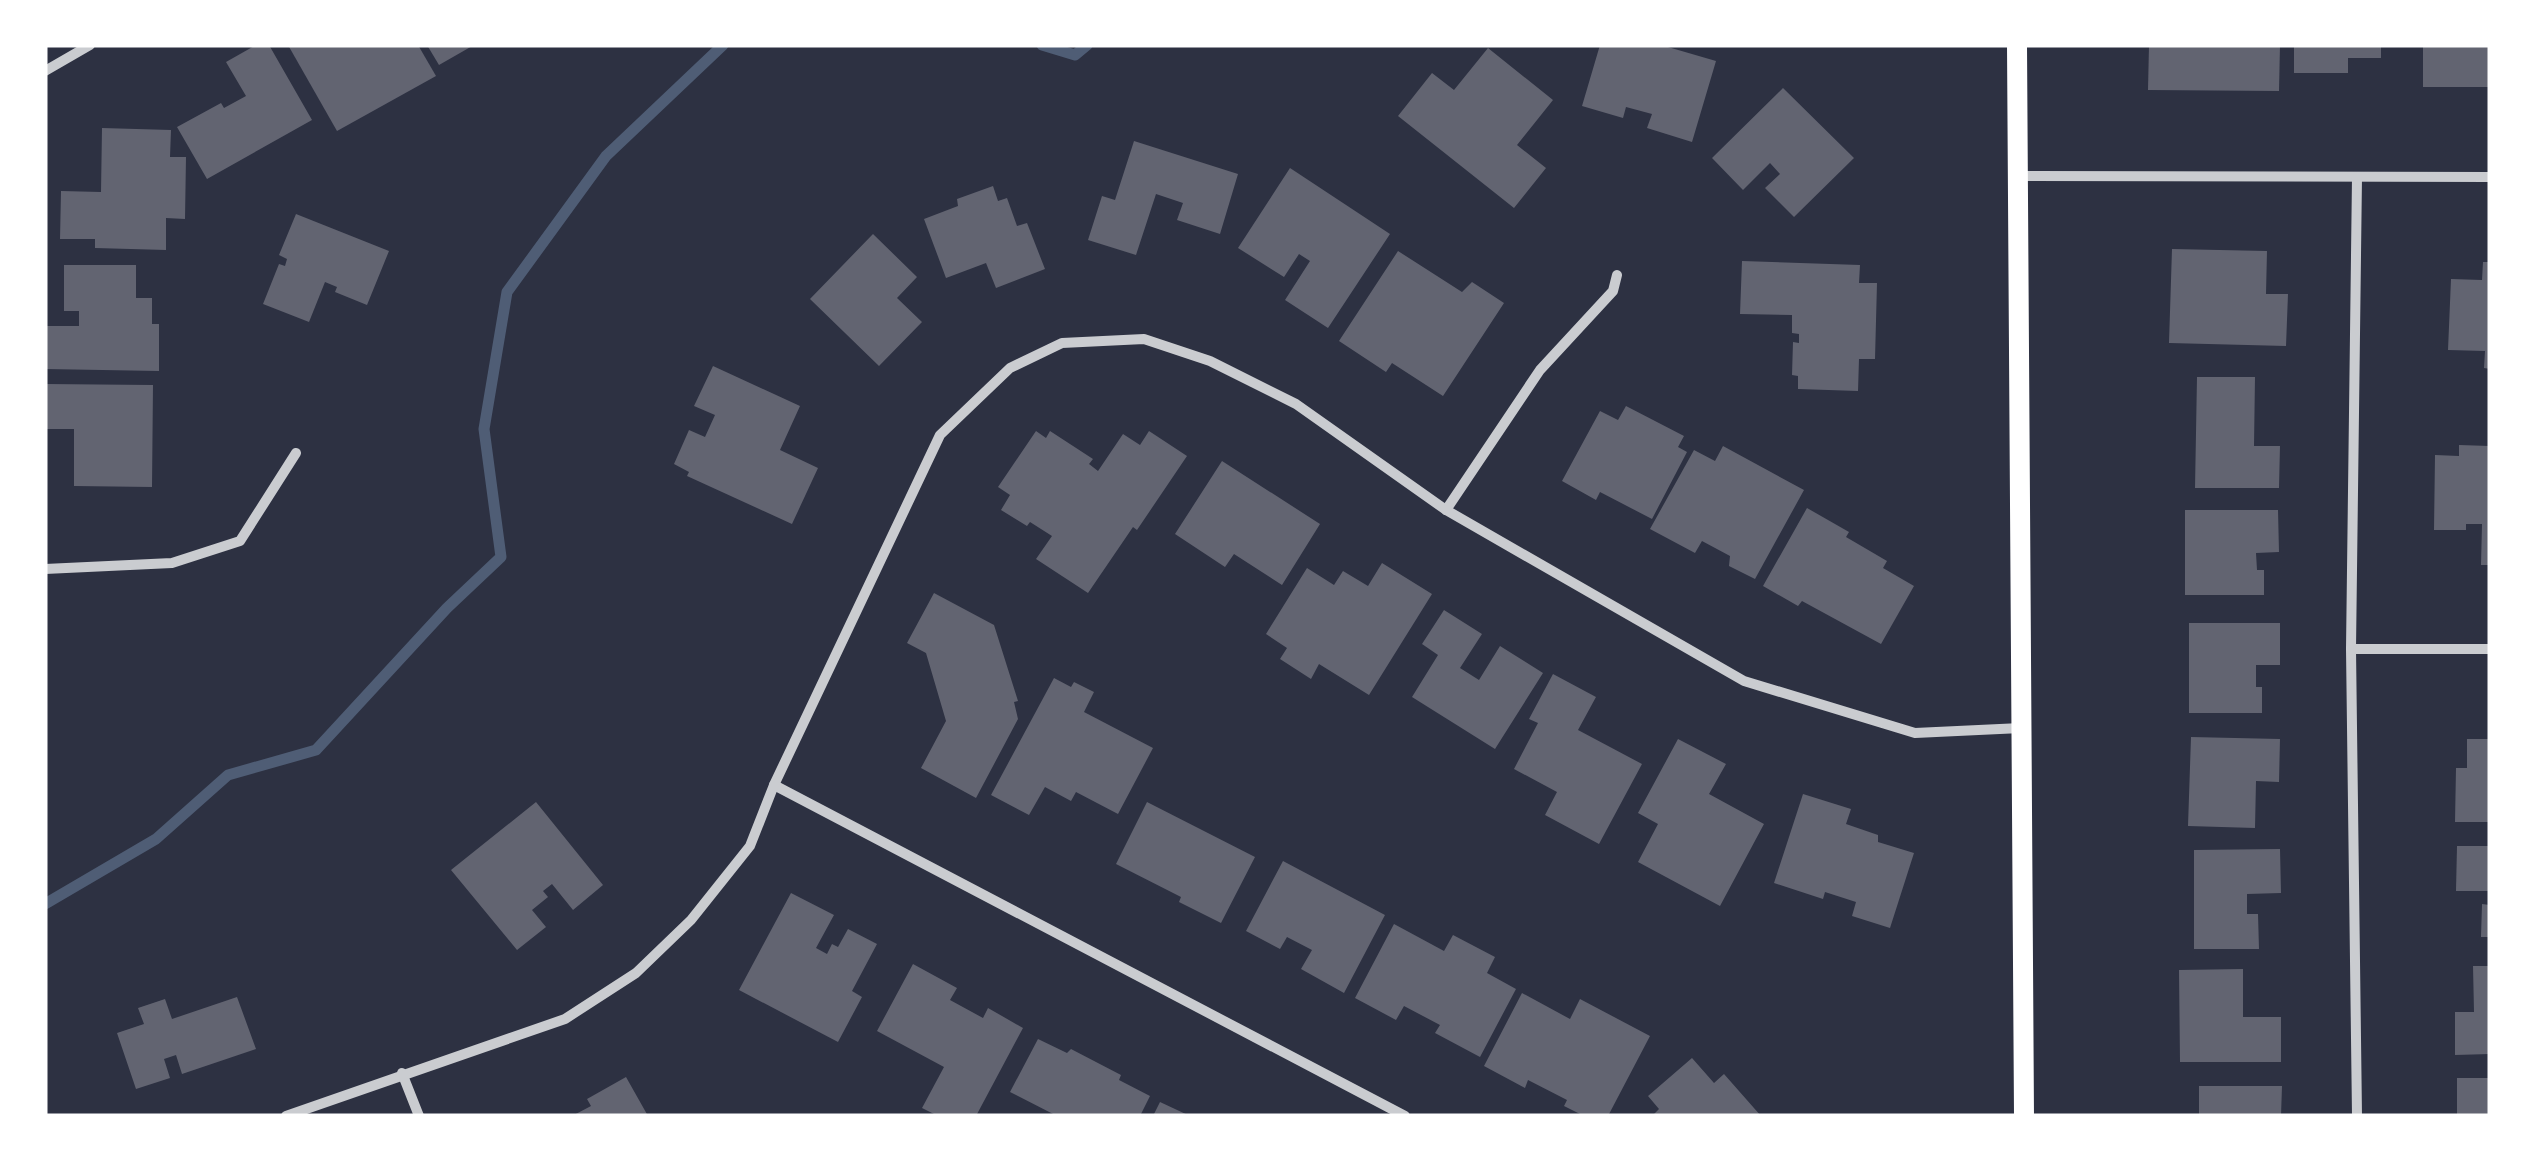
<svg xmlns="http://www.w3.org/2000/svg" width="2535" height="1161" viewBox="0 0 2535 1161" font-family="'Space Grotesk',sans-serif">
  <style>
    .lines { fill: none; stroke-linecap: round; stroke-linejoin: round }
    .stream { stroke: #4f5d75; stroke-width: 11 }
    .building { fill: #626471 }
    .minor { stroke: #caccd0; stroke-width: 10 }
    .secondary { stroke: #fff; stroke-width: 20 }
  </style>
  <rect width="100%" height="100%" fill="#2d3142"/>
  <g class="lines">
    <g class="stream">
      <polyline points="1042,45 1075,55 1087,45"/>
      <polyline points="45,904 156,839 228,775 316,750 447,608 501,557 484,429 507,292 606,156 723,45"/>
    </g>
  </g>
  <g class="building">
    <polygon points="256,45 269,45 312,120 207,179 177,127 221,103 224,108 246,96 226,62"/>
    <polygon points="288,45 418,45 436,76 337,131"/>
    <polygon points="427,45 474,45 439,65"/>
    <polygon points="1600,45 1661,45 1716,61 1692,142 1647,128 1652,114 1626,107 1623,118 1582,106"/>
    <polygon points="2149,45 2280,45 2279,91 2148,90"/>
    <polygon points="2294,45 2381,45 2381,58 2348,58 2348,73 2294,73"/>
    <rect x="2423" y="45" width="67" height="42"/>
    <polygon points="1488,48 1553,100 1517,145 1546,168 1514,208 1398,116 1432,73 1454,90"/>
    <polygon points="1783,88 1854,158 1794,217 1765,188 1780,174 1770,163 1743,190 1712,158"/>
    <polygon points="102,128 171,130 170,157 186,157 185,219 166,218 166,250 95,248 95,239 60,239 61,191 101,192"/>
    <polygon points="1134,141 1238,174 1220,234 1177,220 1183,203 1156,194 1136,255 1088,240 1102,196 1115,200"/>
    <polygon points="1290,168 1390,234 1328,328 1285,300 1310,261 1299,254 1284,277 1238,248"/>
    <polygon points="993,186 998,201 1007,198 1017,226 1027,223 1045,269 996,288 986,263 946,278 924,219 958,206 957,199"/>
    <polygon points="296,214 389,251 367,305 335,292 337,287 325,282 309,322 263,304 279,264 285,266 287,259 279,255"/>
    <polygon points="873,234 917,277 897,298 922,322 879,366 810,299"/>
    <polygon points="2172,249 2267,251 2266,294 2288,294 2286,346 2169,343"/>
    <polygon points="1398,251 1462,292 1472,282 1504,303 1443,396 1392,363 1386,372 1339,341"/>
    <polygon points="1742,261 1860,265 1859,283 1877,283 1875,359 1859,359 1858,391 1798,389 1798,376 1792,375 1793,342 1799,343 1799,334 1792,333 1792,315 1740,314"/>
    <polygon points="2483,262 2490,262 2490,369 2484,368 2485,351 2448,350 2451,279 2482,280"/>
    <polygon points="64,265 136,265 136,298 152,298 152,324 159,324 159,371 45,369 45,326 79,326 79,311 64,311"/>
    <polygon points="713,366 800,406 780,450 818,468 792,524 687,476 689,472 674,464 689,430 705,437 715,415 694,406"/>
    <polygon points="2197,377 2255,377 2254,446 2280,446 2279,488 2195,488"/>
    <polygon points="45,384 153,385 152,487 74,486 74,429 45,429"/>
    <polygon points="1626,406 1684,436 1678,447 1687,452 1652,519 1600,492 1596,500 1562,481 1600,411 1618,420"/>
    <polygon points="1036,431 1046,438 1050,431 1093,459 1089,464 1098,471 1123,434 1140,445 1149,431 1187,456 1137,530 1133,527 1088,593 1036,559 1052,536 1030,522 1027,526 1001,510 1010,495 998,487"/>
    <polygon points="2459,445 2490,446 2490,565 2481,565 2482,524 2466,524 2466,530 2434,530 2435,455 2459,456"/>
    <polygon points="1723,446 1804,490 1755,579 1729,566 1730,556 1702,541 1695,553 1650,529 1694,450 1715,461"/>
    <polygon points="1222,461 1320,524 1282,585 1234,554 1225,567 1175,534"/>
    <polygon points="1807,508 1849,532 1846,537 1887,561 1883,568 1914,586 1881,644 1802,601 1798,606 1763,586"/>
    <polygon points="2185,510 2278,510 2279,552 2256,553 2257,570 2264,570 2264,595 2185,595"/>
    <polygon points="1382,563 1432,594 1369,695 1319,664 1311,679 1280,659 1287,648 1266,634 1307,568 1334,585 1343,571 1368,586"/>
    <polygon points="934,593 994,625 1018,701 1014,702 1018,719 976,798 921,768 946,721 926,653 907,643"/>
    <polygon points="1444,610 1482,634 1460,668 1479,680 1500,646 1543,673 1495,749 1412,697 1438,655 1422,644"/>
    <polygon points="2189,623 2280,623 2280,665 2256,665 2256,687 2262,687 2262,713 2189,713"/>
    <polygon points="1553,674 1596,697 1578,730 1642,764 1599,844 1545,815 1557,792 1514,769 1538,723 1529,719"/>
    <polygon points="1054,678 1071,687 1074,682 1094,692 1084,712 1153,748 1118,814 1076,792 1071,801 1045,787 1029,815 991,795"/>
    <polygon points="2191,737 2280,739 2279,782 2256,781 2255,828 2188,826"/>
    <polygon points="1678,739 1726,764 1709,794 1764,824 1720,906 1638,862 1658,824 1638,813"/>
    <polygon points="2467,739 2490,739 2490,822 2455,822 2456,768 2467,768"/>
    <polygon points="1803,794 1851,809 1846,824 1878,835 1878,842 1914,853 1890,928 1852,916 1856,902 1825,892 1823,899 1774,883"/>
    <polygon points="536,802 603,885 573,910 552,884 543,891 548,897 532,910 546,927 517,950 451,870"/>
    <polygon points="1147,802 1255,857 1221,923 1179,902 1181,897 1116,864"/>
    <polygon points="2457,846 2490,846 2490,891 2456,891"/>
    <polygon points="2280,849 2281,893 2247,894 2247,914 2258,914 2259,949 2194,949 2194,850"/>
    <polygon points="1283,861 1385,915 1344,993 1301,969 1312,950 1287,937 1280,949 1246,931"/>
    <polygon points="791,893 834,915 816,948 827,954 832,944 838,947 848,929 877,944 852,991 862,997 838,1042 739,990"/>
    <polygon points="2482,904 2490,905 2490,937 2481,937"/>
    <polygon points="1394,924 1444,951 1453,935 1495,957 1487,973 1516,989 1480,1057 1435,1033 1440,1025 1404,1006 1396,1020 1355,998"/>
    <polygon points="913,964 957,988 950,1000 983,1018 988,1008 1023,1028 976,1116 938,1116 922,1108 944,1067 877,1031"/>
    <polygon points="2473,966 2490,966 2490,1054 2455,1055 2455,1012 2474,1012"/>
    <polygon points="2243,969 2243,1017 2281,1017 2281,1062 2180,1062 2179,970"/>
    <polygon points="1522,993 1570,1019 1580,999 1650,1036 1608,1116 1584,1116 1564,1106 1567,1100 1528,1080 1525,1088 1484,1066"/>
    <polygon points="237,997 256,1049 182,1074 176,1055 164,1059 170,1078 136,1089 117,1033 144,1024 138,1008 165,999 172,1019"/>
    <polygon points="1038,1039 1067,1053 1071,1049 1121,1075 1119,1080 1150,1096 1140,1116 1057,1116 1010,1092"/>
    <polygon points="1692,1058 1714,1083 1724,1074 1761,1116 1652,1116 1659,1109 1648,1096"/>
    <polygon points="626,1077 648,1116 572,1116 591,1106 587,1099"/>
    <rect x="2457" y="1078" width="33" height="38"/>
    <polygon points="2199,1086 2282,1086 2281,1116 2199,1116"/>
    <polygon points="1160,1102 1190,1116 1153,1116"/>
  </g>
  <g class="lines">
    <g class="minor">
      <polyline points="45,71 90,45"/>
      <polyline points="2017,176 2490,177"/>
      <polyline points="2357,177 2351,649 2357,1116"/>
      <polyline points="1446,510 1540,370 1613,291 1617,275"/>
      <polyline points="45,569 172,563 240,541 296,453"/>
      <polyline points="2351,649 2490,649"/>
      <polyline points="774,785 1405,1116"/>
      <polyline points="402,1073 419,1116"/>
      <polyline points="286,1116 565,1019 636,973 691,920 750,846 774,785 940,435 1010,368 1062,343 1144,339 1210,361 1296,404 1446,510 1744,681 1915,733 2021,728"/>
    </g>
    <polyline class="secondary" points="2017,45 2024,1116"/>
  </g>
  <rect width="2535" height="1161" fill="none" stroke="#ffffff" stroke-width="95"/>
</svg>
